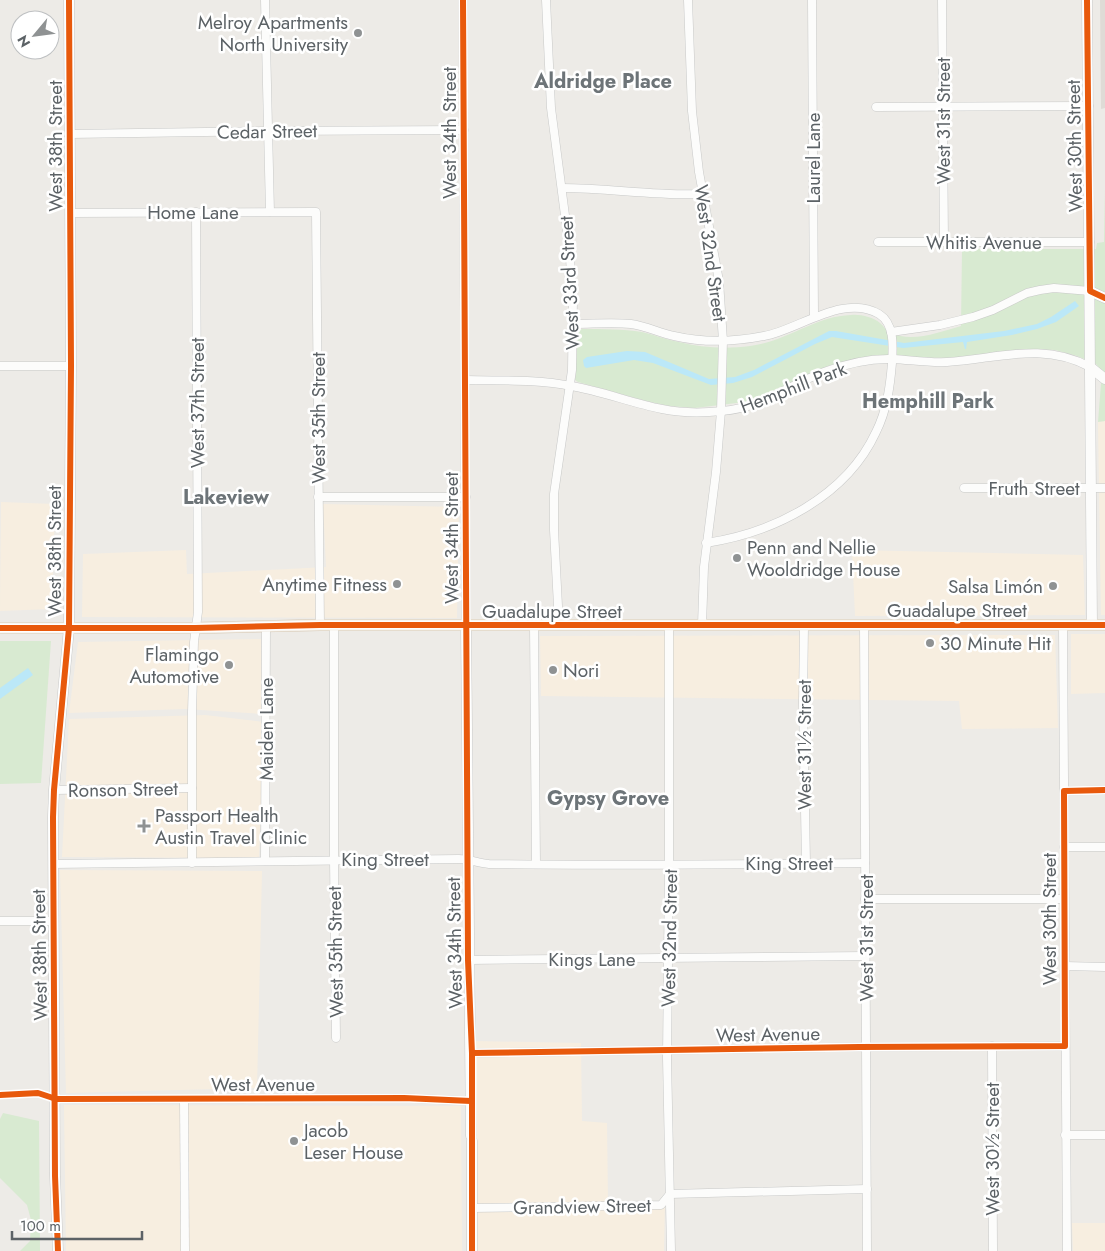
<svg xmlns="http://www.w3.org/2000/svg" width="1105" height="1251" viewBox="0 0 1105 1251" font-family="Jost,sans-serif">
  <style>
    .commercial { fill: #f7eee0 }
    .education { fill: #dfdbd6 }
    .green { fill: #d8ead1 }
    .water { fill: #bbe8f8 }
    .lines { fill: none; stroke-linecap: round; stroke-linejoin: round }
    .street-casing { stroke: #c8c9c8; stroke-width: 9 }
    .secondary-casing { stroke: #c9caca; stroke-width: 11 }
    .primary-casing { stroke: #d7c8b3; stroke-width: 12 }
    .street { stroke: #fcfcfb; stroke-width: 8 }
    .secondary { stroke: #fcfcfb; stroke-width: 10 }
    .primary { stroke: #f3efe8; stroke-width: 11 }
    .cycleway-casing { stroke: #fff; stroke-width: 9 }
    .cycleway { stroke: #e8590c; stroke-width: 6 }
    .poi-dot { fill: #8f9293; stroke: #fff; stroke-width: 2 }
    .labels { text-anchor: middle; stroke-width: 5; stroke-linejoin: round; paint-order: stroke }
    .poi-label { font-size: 19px; fill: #5c6266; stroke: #fff; text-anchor: start }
    .street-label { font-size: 19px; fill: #5c6266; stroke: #fff }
    .neighbourhood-label { font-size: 20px; font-weight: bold; fill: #6d7478; stroke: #fff }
  </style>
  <rect width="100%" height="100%" fill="#edebe7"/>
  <g class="commercial">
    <polygon points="1105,421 1105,615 1101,615 1098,422"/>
    <polygon points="1,502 55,504 52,609 0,611"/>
    <polygon points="323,504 459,507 457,618 82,617 83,554 186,550 187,574 326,567"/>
    <polygon points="852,550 1083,555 1085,615 855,616"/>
    <polygon points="1071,634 1105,634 1105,693 1071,694"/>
    <polygon points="1055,635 1058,728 962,729 959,701 541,696 540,636"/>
    <polygon points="261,639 263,714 185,709 69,713 78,642"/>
    <polygon points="205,715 264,722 259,858 62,857 69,719"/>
    <polygon points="60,870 262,871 257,1088 66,1093"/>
    <polygon points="476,1041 581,1043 582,1121 607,1123 608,1202 665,1202 664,1251 476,1251"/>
    <polygon points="64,1105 461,1106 462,1251 66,1251"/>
    <polygon points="1072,1223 1105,1223 1105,1251 1073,1251"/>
  </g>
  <polygon class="education" points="1100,0 1105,0 1105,108 1101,109"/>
  <g class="green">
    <path d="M1105 189V421L1098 422 1102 371 1096 364 1077 356 1055 350 1028 349 959 358 870 357 828 366 769 394 745 402 695 408 669 406 646 401 578 382 575 380 578 331 582 329C602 329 623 329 642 332 655 335 667 340 679 342 702 348 727 349 750 346 786 342 815 316 851 315 860 314 873 317 880 323 884 326 886 331 891 333 912 343 940 332 961 326L962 249H1096L1097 243 1104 242Z"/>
    <polygon points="0,641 51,641 41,783 0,784"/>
    <polygon points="3,1113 39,1121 40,1251 20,1251 30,1241 31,1220 27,1205 0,1178 0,1119"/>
  </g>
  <g class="water">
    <polygon points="1075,301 1079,306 1056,322 1037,329 1012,335 967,342 966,349 965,349 963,342 903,348 832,337 815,344 752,377 733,383 711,385 653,363 634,360 586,368 584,366 583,360 587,357 627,351 645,352 709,379 735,377 754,370 829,331 836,331 904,343 1004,331 1037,324 1051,317"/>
    <polygon points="28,668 33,675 0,699 0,688"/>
  </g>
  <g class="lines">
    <g class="street-casing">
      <g id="street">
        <polyline points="265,0 270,212"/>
        <polyline points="463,0 466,625"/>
        <polyline points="546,0 551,108 569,246 573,298 572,370 554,494 554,530 559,625"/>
        <polyline points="688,0 692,111 699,172 719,281 723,341 721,411 716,472 704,567 702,625"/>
        <polyline points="812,0 814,316"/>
        <polyline points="942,0 944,242"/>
        <polyline points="876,107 1089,106"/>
        <polyline points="70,134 269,131 464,130"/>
        <path d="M562 188C609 188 656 196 704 194"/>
        <polyline points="70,213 316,212 320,625"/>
        <polyline points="878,242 1090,242"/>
        <path d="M574 324C593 324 612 322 631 324 646 326 659 333 674 336 704 343 734 342 764 336 798 330 844 293 879 314 895 324 893 347 892 363 890 387 887 410 876 432 846 497 773 533 706 543"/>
        <polyline points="891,332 940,325 973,317 993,310 1027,293 1040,290 1054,288 1090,291"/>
        <polyline points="0,366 71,366"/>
        <path d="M466 380C501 381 536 379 571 386 602 391 631 403 662 409 681 413 703 413 722 411 765 407 786 386 824 372 845 364 871 358 894 359 911 360 929 363 947 362 997 359 1042 341 1090 367"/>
        <polyline points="964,488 1105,488"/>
        <polyline points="318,497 466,497"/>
        <polyline points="334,625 334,859 336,1038"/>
        <polyline points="864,625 867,1251"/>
        <polyline points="1063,625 1067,1251"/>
        <polyline points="534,626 536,864"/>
        <polyline points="669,626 669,864 667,1058 671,1251"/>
        <polyline points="804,626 803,702 806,863"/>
        <polyline points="54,790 192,788"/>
        <polyline points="1064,791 1105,790"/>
        <polyline points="1064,847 1105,847"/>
        <polyline points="265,861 266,626"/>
        <polyline points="192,863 192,712 194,642 198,612 196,212"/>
        <path d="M53 864 459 859C470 859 477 863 489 864 614 866 740 864 865 863"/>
        <polyline points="865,899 1064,899"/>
        <polyline points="0,921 54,921"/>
        <polyline points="468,960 865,956"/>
        <polyline points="1065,966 1105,967"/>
        <polyline points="992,1046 993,1251"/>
        <polyline points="472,1053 859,1047 1065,1046"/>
        <polyline points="56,1099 404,1098 471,1101"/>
        <polyline points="184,1100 185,1251"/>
        <polyline points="1065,1135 1105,1135"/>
        <polyline points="472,1208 661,1205 670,1194 867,1189"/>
      </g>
    </g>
    <g class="secondary-casing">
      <g id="secondary">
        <polyline points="1087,0 1092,625"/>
        <polyline points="1090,291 1105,298"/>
        <polyline points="1090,367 1105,379"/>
        <path d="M466 625C468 796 469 966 471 1136"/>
        <polyline points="472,1141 472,1251"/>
        <polyline points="58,1251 55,1176 53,817 54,790 69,628 71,366 69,0"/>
      </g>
    </g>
    <g class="primary-casing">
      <polyline id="primary" points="0,628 195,628 320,625 1105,625"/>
    </g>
    <use href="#street" class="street"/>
    <use href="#secondary" class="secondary"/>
    <use href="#primary" class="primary"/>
    <g class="cycleway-casing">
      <g id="cycleway">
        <polyline points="463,0 468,960 472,1053 472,1251"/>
        <polyline points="1087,0 1090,291 1105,298"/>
        <polyline points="0,628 195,628 320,625 1105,625"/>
        <polyline points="472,1053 859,1047 1065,1046 1064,791 1105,790"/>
        <polyline points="0,1095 38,1093 56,1099 404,1098 471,1101"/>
        <polyline points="58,1251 55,1176 53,817 54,790 69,628 71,366 69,0"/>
      </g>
    </g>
    <use href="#cycleway" class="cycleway"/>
  </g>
  <g class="poi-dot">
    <circle cx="358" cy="33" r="5"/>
    <circle cx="737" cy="558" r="5"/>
    <circle cx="397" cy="584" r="5"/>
    <circle cx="1053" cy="586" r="5"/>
    <circle cx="930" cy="643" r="5"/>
    <circle cx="229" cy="665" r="5"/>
    <circle cx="553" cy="670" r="5"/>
    <path d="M141.5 818.5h5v5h5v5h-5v5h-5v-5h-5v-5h5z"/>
    <circle cx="294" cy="1141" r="5"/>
  </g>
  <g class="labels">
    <g class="poi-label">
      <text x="348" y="29" text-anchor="end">Melroy Apartments<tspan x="348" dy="22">North University</tspan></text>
      <text x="747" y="554">Penn and Nellie<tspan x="747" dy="22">Wooldridge House</tspan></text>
      <text x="387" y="591" text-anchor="end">Anytime Fitness</text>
      <text x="1043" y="593" text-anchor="end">Salsa Limón</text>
      <text x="940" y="650">30 Minute Hit</text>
      <text x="219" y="661" text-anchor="end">Flamingo<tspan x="219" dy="22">Automotive</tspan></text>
      <text x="563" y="677">Nori</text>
      <text x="155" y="822">Passport Health<tspan x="155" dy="22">Austin Travel Clinic</tspan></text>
      <text x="304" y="1137">Jacob<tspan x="304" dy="22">Leser House</tspan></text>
    </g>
    <g class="street-label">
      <text transform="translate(943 121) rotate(-90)" y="7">West 31st Street</text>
      <text transform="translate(267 131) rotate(-1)" y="7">Cedar Street</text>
      <text transform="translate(449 133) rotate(-90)" y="7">West 34th Street</text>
      <text transform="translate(55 146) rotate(-90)" y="7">West 38th Street</text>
      <text transform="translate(1074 146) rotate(-91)" y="7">West 30th Street</text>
      <text transform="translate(813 158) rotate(-90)" y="7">Laurel Lane</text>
      <text x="193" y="219">Home Lane</text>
      <text x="984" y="249">Whitis Avenue</text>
      <text transform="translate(711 253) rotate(82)" y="7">West 32nd Street</text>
      <text transform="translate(569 283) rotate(-93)" y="7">West 33rd Street</text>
      <text transform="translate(793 387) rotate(-21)" y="7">Hemphill Park</text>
      <text transform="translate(197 403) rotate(-90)" y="7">West 37th Street</text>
      <text transform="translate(318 418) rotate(-90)" y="7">West 35th Street</text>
      <text x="1034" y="495">Fruth Street</text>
      <text transform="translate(451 538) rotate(-90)" y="7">West 34th Street</text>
      <text transform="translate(54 551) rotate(-90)" y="7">West 38th Street</text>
      <text x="957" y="617">Guadalupe Street</text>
      <text x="552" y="618">Guadalupe Street</text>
      <text transform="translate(266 729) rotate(-90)" y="7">Maiden Lane</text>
      <text transform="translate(804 745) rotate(-90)" y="7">West 31½ Street</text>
      <text transform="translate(123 789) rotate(-1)" y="7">Ronson Street</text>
      <text x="385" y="866">King Street</text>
      <text x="789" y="870">King Street</text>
      <text transform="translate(1049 919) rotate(-90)" y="7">West 30th Street</text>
      <text transform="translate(669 938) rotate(-89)" y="7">West 32nd Street</text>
      <text transform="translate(866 938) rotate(-90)" y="7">West 31st Street</text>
      <text transform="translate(454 943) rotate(-91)" y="7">West 34th Street</text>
      <text transform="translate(335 952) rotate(-91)" y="7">West 35th Street</text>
      <text transform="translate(39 955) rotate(-91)" y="7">West 38th Street</text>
      <text x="592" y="966">Kings Lane</text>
      <text transform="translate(768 1034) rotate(-1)" y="7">West Avenue</text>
      <text x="263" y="1091">West Avenue</text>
      <text transform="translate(992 1149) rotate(-90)" y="7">West 30½ Street</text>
      <text transform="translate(582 1206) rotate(-1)" y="7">Grandview Street</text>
    </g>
    <g class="neighbourhood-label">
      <text x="603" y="88">Aldridge Place</text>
      <text x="928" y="408">Hemphill Park</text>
      <text x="226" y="504">Lakeview</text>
      <text x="608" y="805">Gypsy Grove</text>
    </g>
  </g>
  <g transform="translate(35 35) rotate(241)"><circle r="24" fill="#ffffff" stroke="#bec0c2"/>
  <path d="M0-4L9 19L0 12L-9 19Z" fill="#8f9293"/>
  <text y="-8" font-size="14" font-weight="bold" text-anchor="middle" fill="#5c6266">N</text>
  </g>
  <path d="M12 1231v8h130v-8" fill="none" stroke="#5c6266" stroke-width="2.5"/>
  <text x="20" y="1231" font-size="15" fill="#5c6266" stroke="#ffffff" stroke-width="4" paint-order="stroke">100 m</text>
</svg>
